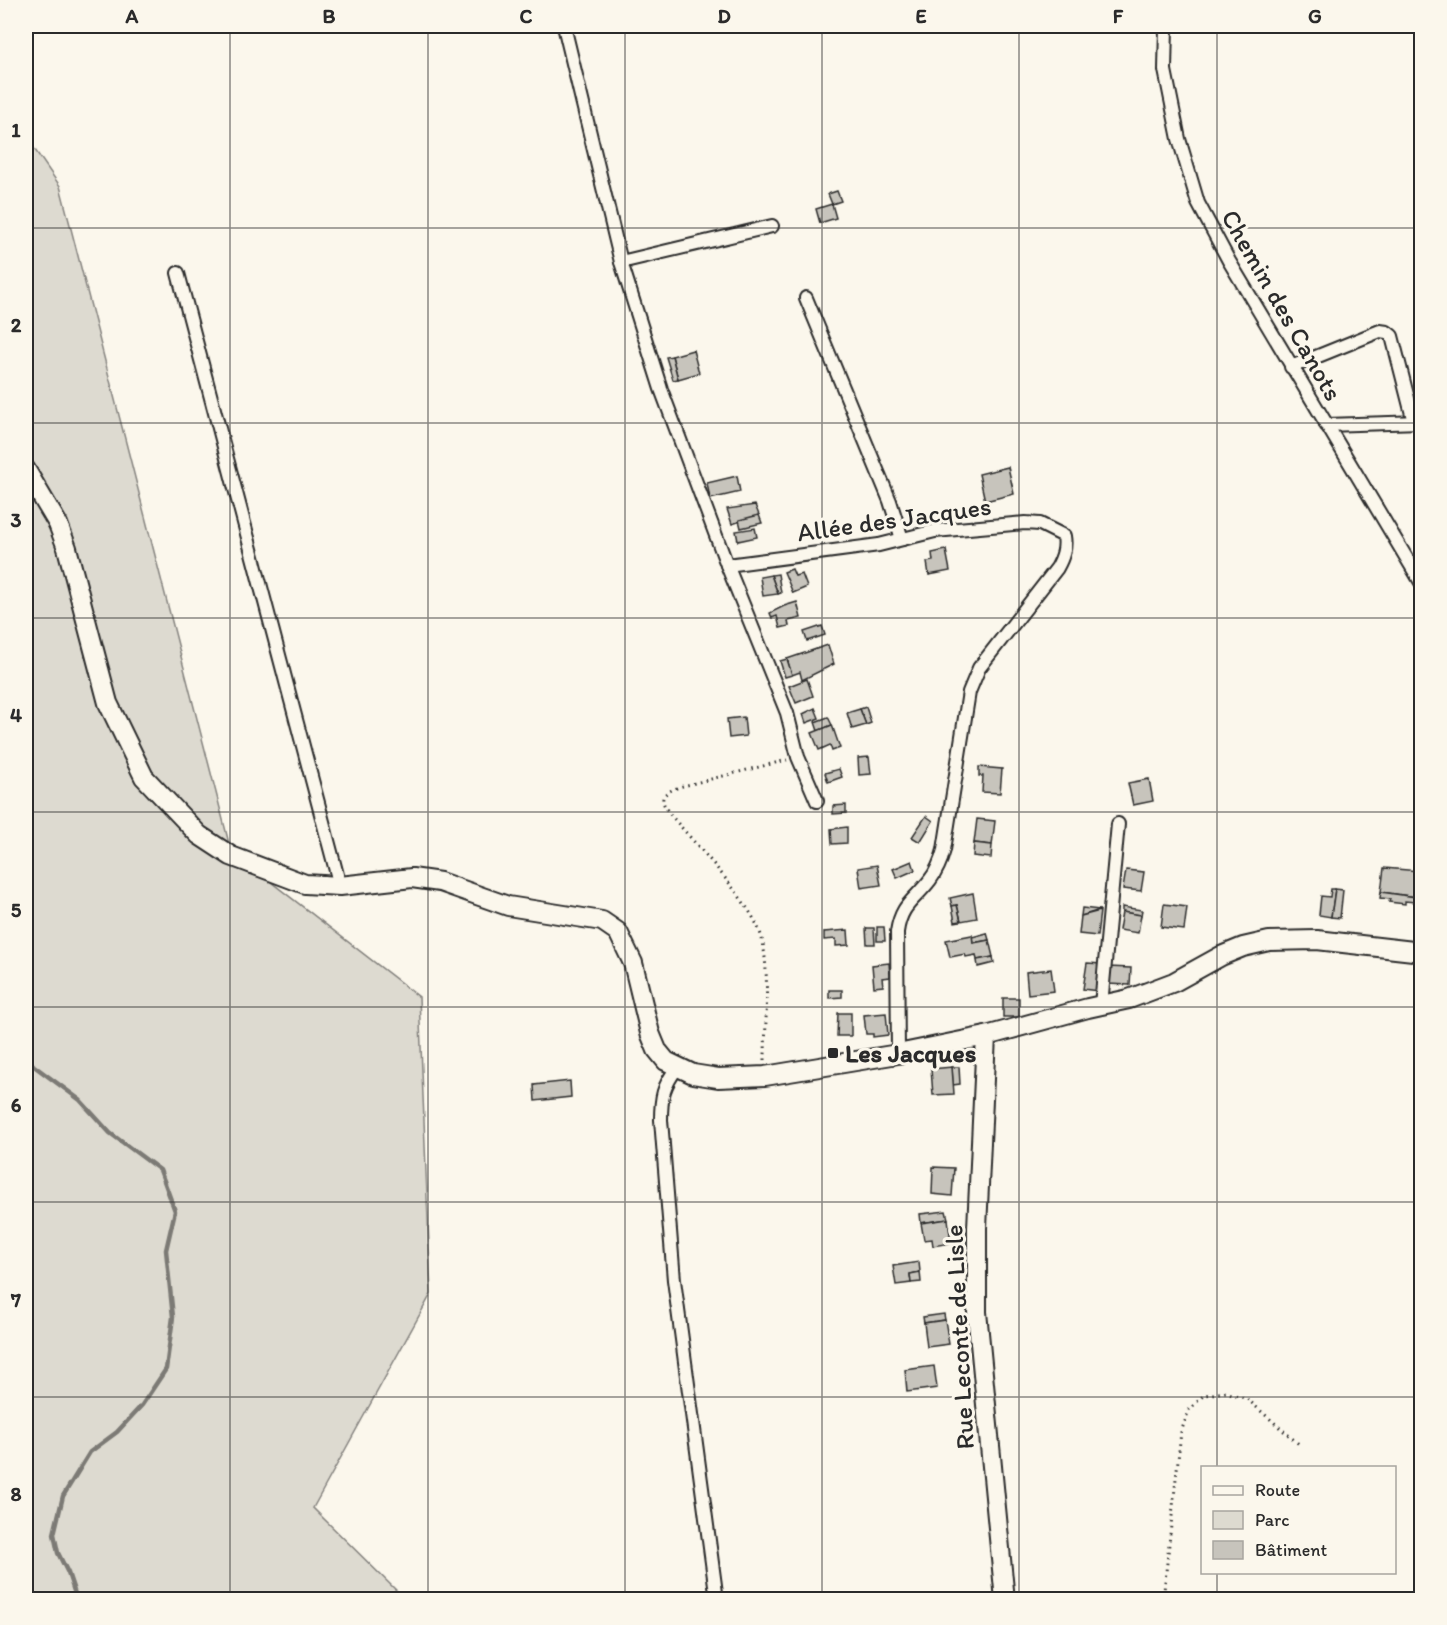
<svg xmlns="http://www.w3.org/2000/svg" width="1447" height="1625" viewBox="0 0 1447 1625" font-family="Itim,sans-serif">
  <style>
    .green { fill: #dddad0; stroke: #84827e; stroke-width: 1.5 }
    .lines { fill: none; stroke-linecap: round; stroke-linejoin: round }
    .stream { stroke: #7b7a75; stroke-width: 4.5 }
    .building { fill: #c7c4bc; stroke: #2b2b2b; stroke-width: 1.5 }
    .minor-casing { stroke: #2b2b2b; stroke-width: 16 }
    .secondary-casing { stroke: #2b2b2b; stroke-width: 22 }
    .path { stroke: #2b2b2b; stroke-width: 3; stroke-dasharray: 1.5 4.5; stroke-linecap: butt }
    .minor { stroke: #fbf7ec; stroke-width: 12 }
    .secondary { stroke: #fbf7ec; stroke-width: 18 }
    .grid { fill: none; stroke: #2b2b2b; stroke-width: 1.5; stroke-opacity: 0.55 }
    .poi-dot { fill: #2b2b2b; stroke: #fbf7ec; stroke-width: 2 }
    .labels { text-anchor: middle; stroke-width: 6; stroke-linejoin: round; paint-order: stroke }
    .street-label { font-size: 26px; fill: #2b2b2b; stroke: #fbf7ec }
    .poi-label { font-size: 26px; font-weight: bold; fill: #2b2b2b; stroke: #fbf7ec; text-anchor: start }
    .neatline { fill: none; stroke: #2b2b2b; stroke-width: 2 }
    .grid-label { font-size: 20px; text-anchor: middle; font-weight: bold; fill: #2b2b2b }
  </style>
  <rect width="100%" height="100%" fill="#fbf7ec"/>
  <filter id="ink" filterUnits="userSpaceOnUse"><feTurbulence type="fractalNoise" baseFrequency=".0167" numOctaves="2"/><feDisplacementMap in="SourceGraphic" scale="12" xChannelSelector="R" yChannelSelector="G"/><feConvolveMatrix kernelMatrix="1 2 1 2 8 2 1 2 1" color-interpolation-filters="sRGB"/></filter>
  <g filter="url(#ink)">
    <polygon class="green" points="26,137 60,186 231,851 419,997 431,1294 313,1508 405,1599 26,1599"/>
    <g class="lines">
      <polyline class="stream" points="26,1057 34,1066 80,1100 110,1133 160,1170 175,1211 166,1250 173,1317 166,1369 142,1405 117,1432 90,1452 63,1496 54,1534 58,1553 68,1573 77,1600"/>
    </g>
    <g class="building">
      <polygon points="837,191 841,201 832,204 828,194"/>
      <polygon points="832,204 836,218 820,223 816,209"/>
      <polygon points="693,350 699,373 678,379 672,356"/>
      <polygon points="672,356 678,379 673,380 666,357"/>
      <polygon points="1008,467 1014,494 985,501 979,474"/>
      <polygon points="737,476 740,492 710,499 707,483"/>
      <polygon points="755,505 759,515 732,524 727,509"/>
      <polygon points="759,515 762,523 741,528 739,520"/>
      <polygon points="755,528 757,537 738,541 736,531"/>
      <polygon points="946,550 950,571 929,575 927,562 933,561 932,553"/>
      <polygon points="792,569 795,576 802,574 807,587 793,593 784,572"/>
      <polygon points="778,574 781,593 778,594 771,575"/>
      <polygon points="771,575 778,594 763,596 760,577"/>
      <polygon points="797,602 801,618 788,621 789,626 780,628 777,616 772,618 770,613 784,606"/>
      <polygon points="822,626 825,635 807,641 804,632"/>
      <polygon points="828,645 834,664 802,680 800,672 792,675 787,659"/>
      <polygon points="787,659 792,675 785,677 780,661"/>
      <polygon points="807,679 813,696 796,703 789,686"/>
      <polygon points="866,707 871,723 866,725 860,709"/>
      <polygon points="815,708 819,718 806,723 803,714"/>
      <polygon points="860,709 866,725 852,729 847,713"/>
      <polygon points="744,717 746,736 729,738 727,719"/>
      <polygon points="828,717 832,725 818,731 815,722"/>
      <polygon points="832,725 840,748 832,751 830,745 819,750 812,733"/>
      <polygon points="869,757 871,774 859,775 858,758"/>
      <polygon points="979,767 1002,769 1000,793 982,792 983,776 979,776"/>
      <polygon points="839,769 842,777 828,782 825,773"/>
      <polygon points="1149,779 1153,801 1133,805 1128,783"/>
      <polygon points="846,805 846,813 833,814 833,806"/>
      <polygon points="926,816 933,821 920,842 912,837"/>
      <polygon points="977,819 995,821 992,845 974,843"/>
      <polygon points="847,827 847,843 832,844 831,829"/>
      <polygon points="974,843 992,845 991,858 973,856"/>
      <polygon points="912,861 915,870 897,878 893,869"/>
      <polygon points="877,865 881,885 861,888 858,868"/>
      <polygon points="1384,868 1419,871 1419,868 1422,869 1422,886 1417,885 1416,897 1381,892"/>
      <polygon points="1126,870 1144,872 1141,891 1123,889"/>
      <polygon points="1331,889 1335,889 1331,917 1319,915 1321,896 1330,897"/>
      <polygon points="1335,889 1343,890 1340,918 1331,917"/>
      <polygon points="1381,892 1416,897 1415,902 1405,901 1405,904 1389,902 1390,899 1380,898"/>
      <polygon points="973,893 977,918 961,921 957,905 952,906 950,898"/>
      <polygon points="1164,904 1187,907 1184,930 1161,927"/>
      <polygon points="957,905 961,921 955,922 952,906"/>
      <polygon points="1122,907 1142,910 1141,915 1122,912"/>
      <polygon points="1082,908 1100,910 1081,916"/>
      <polygon points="1100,911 1097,936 1079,934 1081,916"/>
      <polygon points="1122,912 1141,915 1138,933 1119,930"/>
      <polygon points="877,927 884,927 885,941 877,941"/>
      <polygon points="866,928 874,928 875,944 867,944"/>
      <polygon points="848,930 849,945 836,946 836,939 824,940 824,932"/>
      <polygon points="987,933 989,940 973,943 972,937"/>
      <polygon points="972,935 973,943 989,940 993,957 977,960 976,955 966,957 965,954 950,957 946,940"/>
      <polygon points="993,957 994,963 978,967 977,960"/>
      <polygon points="889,963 890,977 882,978 883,986 874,987 872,965"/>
      <polygon points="1087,963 1102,964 1098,991 1083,989"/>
      <polygon points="1108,967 1131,968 1130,985 1107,984"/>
      <polygon points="1051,969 1054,991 1028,994 1026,972"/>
      <polygon points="829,990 842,990 842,997 829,998"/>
      <rect x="1003" y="998" width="16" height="19"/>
      <polygon points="838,1013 851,1013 851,1036 837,1036"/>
      <polygon points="886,1013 888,1035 873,1037 873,1034 866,1034 864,1015"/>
      <polygon points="952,1067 959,1067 960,1084 953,1085"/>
      <polygon points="952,1067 954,1094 933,1095 931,1069"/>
      <polygon points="570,1081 571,1097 535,1101 534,1085"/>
      <polygon points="933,1167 954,1168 952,1196 932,1194"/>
      <polygon points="946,1211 948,1219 921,1223 920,1214"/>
      <polygon points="948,1219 951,1243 933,1246 932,1239 924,1240 921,1223"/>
      <polygon points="919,1262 920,1272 910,1274 911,1283 896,1285 893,1266"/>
      <polygon points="920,1272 921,1282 911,1283 910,1274"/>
      <polygon points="944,1314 945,1320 924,1323 923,1317"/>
      <polygon points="945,1320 949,1344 927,1347 924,1323"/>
      <polygon points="934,1366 937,1388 907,1392 905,1370"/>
    </g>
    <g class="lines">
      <g class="minor-casing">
        <g id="minor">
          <polyline points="564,26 621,262 661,389 727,565 787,713 798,757 817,801"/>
          <polyline points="1166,26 1165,70 1179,139 1198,203 1229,261 1422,584"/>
          <polyline points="621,262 772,226"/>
          <polyline points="178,273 340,886"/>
          <polyline points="806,298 890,501 902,539"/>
          <polyline points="1291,367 1380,331 1387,332 1392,336 1414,422"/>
          <polyline points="1326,425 1421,422"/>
          <path d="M727 565 879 545 935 531 1025 523 1040 524 1064 536C1066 548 1063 557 1057 568L979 668 969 692 944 850C941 861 937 871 930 880 914 901 901 904 897 932L898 1054"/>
          <polyline points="1101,1005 1118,824"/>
          <path d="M677 1068C663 1086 661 1097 661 1120L674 1280 717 1600"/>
        </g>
      </g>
      <g class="secondary-casing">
        <g id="secondary">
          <polyline points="26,470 58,524 67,548 108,703 144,777 199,835 231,856 305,884 340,886 412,878 440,882 508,906 602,921 618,932 633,963 650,1033 657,1050 666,1061 693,1074 718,1078 765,1076 898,1054 986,1036 1088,1008 1129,999 1174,982 1221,956 1243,947 1269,941 1317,940 1422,952"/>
          <polyline points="986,1036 977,1228 977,1312 1005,1600"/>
        </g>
      </g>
      <g class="path">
        <path d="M765 1060C765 1024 770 974 762 939 755 905 693 842 669 813 658 797 662 794 679 787L787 760"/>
        <polyline points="1163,1600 1181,1432 1189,1410 1204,1395 1226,1392 1247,1399 1300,1445"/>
      </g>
      <use href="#minor" class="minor"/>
      <use href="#secondary" class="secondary"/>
    </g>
  </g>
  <path class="grid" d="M230 26V1600M428 26V1600M625 26V1600M822 26V1600M1019 26V1600M1217 26V1468M26 228H1422M26 423H1422M26 618H1422M26 812H1422M26 1007H1422M26 1202H1422M26 1397H1422M1217 1572V1600"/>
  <rect class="poi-dot" x="827" y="1047" width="12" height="12" rx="3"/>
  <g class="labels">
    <g class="street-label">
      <text transform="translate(1282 305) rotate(60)" y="9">Chemin des Canots</text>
      <text transform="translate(894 519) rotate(-8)" y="9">Allée des Jacques</text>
      <text transform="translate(959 1337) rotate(-93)" y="9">Rue Leconte de Lisle</text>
    </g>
    <g class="poi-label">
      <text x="845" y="1062">Les Jacques</text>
    </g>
  </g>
  <rect width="1447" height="1625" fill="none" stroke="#fbf7ec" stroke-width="66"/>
  <rect x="1201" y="1466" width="195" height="108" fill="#fbf7ec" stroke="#a8a59f" stroke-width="1.5"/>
  <rect x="1213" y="1486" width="30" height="9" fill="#fbf7ec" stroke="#a8a59f" stroke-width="1.5"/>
  <text x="1255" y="1496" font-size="18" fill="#2b2b2b">Route</text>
  <rect x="1213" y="1511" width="30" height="18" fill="#dddad0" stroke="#a8a59f" stroke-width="1.5"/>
  <text x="1255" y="1526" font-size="18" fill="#2b2b2b">Parc</text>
  <rect x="1213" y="1541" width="30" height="18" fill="#c7c4bc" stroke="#a8a59f" stroke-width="1.5"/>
  <text x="1255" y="1556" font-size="18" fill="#2b2b2b">Bâtiment</text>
  <rect x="33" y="33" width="1381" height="1559" class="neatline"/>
  <g class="grid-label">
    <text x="132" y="23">A</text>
    <text x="329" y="23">B</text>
    <text x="526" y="23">C</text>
    <text x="724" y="23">D</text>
    <text x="921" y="23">E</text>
    <text x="1118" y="23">F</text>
    <text x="1315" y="23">G</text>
    <text x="16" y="137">1</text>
    <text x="16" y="332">2</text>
    <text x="16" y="527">3</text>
    <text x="16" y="722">4</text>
    <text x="16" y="917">5</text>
    <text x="16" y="1112">6</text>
    <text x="16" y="1307">7</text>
    <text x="16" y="1501">8</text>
  </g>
</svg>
